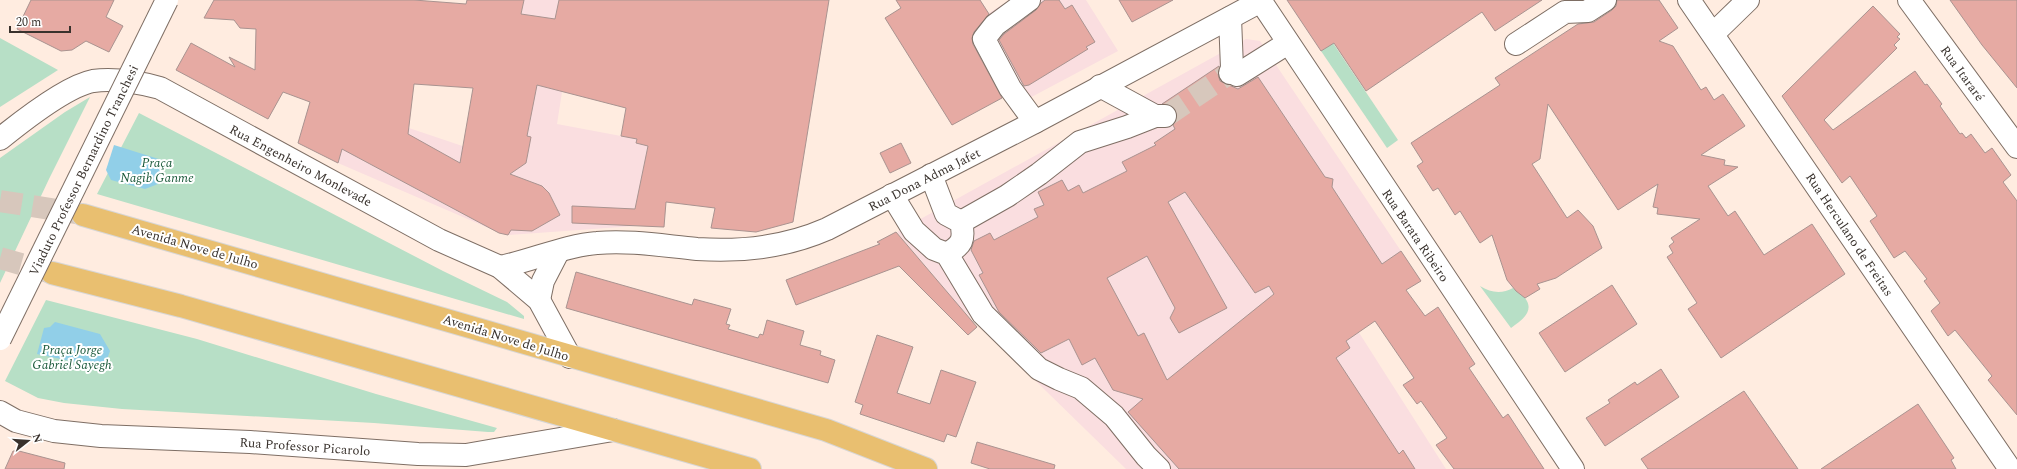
<svg xmlns="http://www.w3.org/2000/svg" width="2017" height="469" viewBox="0 0 2017 469" font-family="Spectral,serif">
  <style>
    .medical { fill: #fadee0 }
    .green { fill: #b7dfc6 }
    .water { fill: #91cfe8 }
    .building { fill: #e6aaa3; stroke: #a99390; fill-rule: evenodd }
    .lines { fill: none; stroke-linecap: round; stroke-linejoin: round }
    .minor-tunnel { stroke: #d7c7bc; stroke-width: 22; stroke-dasharray: 22 11; stroke-linecap: butt }
    .major-tunnel { stroke: #d7c7bc; stroke-width: 22; stroke-dasharray: 22 11; stroke-linecap: butt }
    .minor-casing { stroke: #7e6e64; stroke-width: 24 }
    .major-casing { stroke: #d7d6d5; stroke-width: 24 }
    .minor { stroke: #fff; stroke-width: 22 }
    .major { stroke: #e9bf70; stroke-width: 22 }
    .minor-bridge-casing { stroke: #7e6e64; stroke-width: 24; stroke-linecap: butt }
    .minor-bridge { stroke: #fff; stroke-width: 22 }
    .labels { text-anchor: middle; stroke-width: 4; stroke-linejoin: round; paint-order: stroke }
    .street-label { font-size: 13px; fill: #39322d; stroke: #fff }
    .park-label { font-size: 13px; font-style: italic; fill: #1a593a; stroke: #fff }
  </style>
  <rect width="100%" height="100%" fill="#ffece0"/>
  <g class="medical">
    <polygon points="257,0 423,0 409,128 495,157 524,0 618,0 597,100 562,92 557,124 637,139 637,143 648,146 635,226 509,235 500,233 338,163 298,143 310,102 309,49 256,38"/>
    <polygon points="1010,0 1086,0 1118,51 1011,108 963,29"/>
    <polygon points="1246,39 1260,41 1401,251 1335,295 1446,469 1126,469 961,308 897,232"/>
  </g>
  <g class="green">
    <polygon points="0,38 58,70 0,107"/>
    <polygon points="1333,43 1398,140 1387,148 1321,51"/>
    <polygon points="90,97 49,179 0,283 0,158 65,112"/>
    <polygon points="139,113 443,271 507,302 524,316 524,319 97,194"/>
    <path d="M1480 286C1491 293 1502 294 1513 288 1517 292 1522 295 1525 298 1536 312 1519 322 1511 328Z"/>
    <polygon points="46,300 197,339 376,394 497,428 494,432 488,432 374,423 122,409 64,403 38,398 5,381"/>
  </g>
  <g class="water">
    <polygon points="114,145 165,161 158,184 145,189 111,180 106,170"/>
    <polygon points="55,322 100,334 110,351 104,368 37,354 44,328 50,327"/>
  </g>
  <g class="building">
    <polygon points="31,0 114,0 106,17 123,26 109,52 86,41 72,50 61,51 17,29"/>
    <path d="M214 0H414L466 4 467 0H524L521 14 555 19 559 0H829L793 222 756 232 711 228 715 208 666 202 664 227 572 223V206L635 209 648 146 636 143 637 139 621 136 626 108 537 85 527 136 531 137 526 163 510 174 542 186 549 193 560 215 532 231 511 230 508 235 499 233 342 149 338 163 298 143 310 102 283 92 268 119 176 70 191 43 235 67 229 57 255 70 256 29 240 28 234 20 204 18ZM414 84 473 88 460 163 408 134Z"/>
    <polygon points="896,0 980,0 989,14 974,32 972,38 973,44 1002,98 952,125 885,18 901,8"/>
    <polygon points="1045,0 1059,0 1065,9 1072,5 1095,42 1086,47 1088,49 1029,85 1024,86 999,40 1004,34 1036,10 1041,3"/>
    <polygon points="1119,0 1173,0 1132,22"/>
    <polygon points="1287,0 1542,0 1495,31 1482,12 1366,91 1334,43 1321,51"/>
    <polygon points="1617,0 1659,0 1678,28 1659,41 1673,46 1701,90 1706,87 1714,100 1723,94 1745,126 1701,155 1725,160 1724,165 1738,167 1708,186 1728,216 1735,211 1764,255 1812,224 1845,274 1721,358 1688,309 1697,303 1667,257 1673,253 1669,246 1674,242 1671,238 1700,219 1657,214 1658,208 1653,207 1658,184 1618,210 1548,104 1540,159 1532,164 1567,218 1578,210 1593,226 1602,248 1556,278 1537,284 1540,289 1525,298 1516,291 1507,280 1492,235 1480,243 1460,211 1455,215 1438,188 1433,191 1417,166 1423,162 1411,143 1500,85 1495,78 1578,24 1594,22 1612,10 1616,6"/>
    <polygon points="1950,0 2017,0 2017,88 1982,45"/>
    <polygon points="1873,6 1900,34 1897,37 1900,39 1894,45 1897,48 1824,120 1833,130 1915,71 1925,85 1927,84 1942,104 1940,106 1960,134 1962,133 1966,138 1971,134 1985,153 1992,148 2011,175 2003,182 2017,201 2017,415 1988,380 1992,376 1955,330 1948,336 1931,311 1940,303 1924,281 1927,279 1905,251 1894,258 1870,221 1877,216 1850,176 1842,183 1782,96"/>
    <path d="M1219 66 1218 74 1220 81 1238 89 1258 77 1325 177 1333 179 1332 187 1382 264 1401 251 1421 281 1406 290 1425 316 1438 307 1475 364 1469 368 1503 418 1508 414 1544 469H1454L1436 445 1447 438 1421 401 1417 404 1403 385 1414 378 1375 321 1346 341 1350 348 1336 358 1399 454 1403 450 1415 469H1179L1128 412 1143 399 1113 390 1095 358 1082 365 1069 339 1041 353 999 312 979 275 983 273 971 250 974 241 990 233 994 240 1038 217 1034 209 1044 205 1038 192 1062 180 1068 191 1079 185 1083 193 1127 171 1122 162 1156 145 1154 143 1175 129 1173 125 1177 116 1176 110 1171 105 1162 104ZM1185 192 1255 293 1269 286 1274 294 1167 380 1144 333 1138 336 1107 278 1147 256 1175 308 1170 318 1179 333 1227 308 1168 202Z"/>
    <polygon points="901,143 911,163 890,173 880,153"/>
    <polygon points="896,232 977,327 968,335 899,266 796,305 786,280 880,244 877,242"/>
    <polygon points="576,272 692,305 694,299 731,309 726,324 730,325 728,329 758,338 760,334 763,335 767,320 804,331 800,345 821,351 820,355 835,360 828,383 566,308"/>
    <polygon points="1612,285 1637,324 1565,372 1539,333"/>
    <polygon points="877,335 913,347 897,393 930,404 941,370 976,382 956,437 947,434 944,442 860,414 863,405 855,402"/>
    <polygon points="1661,369 1679,397 1605,446 1586,418 1610,403 1608,400 1635,382 1637,385"/>
    <polygon points="1744,391 1798,469 1648,469 1641,459"/>
    <polygon points="1918,404 1954,458 1951,460 1956,469 1821,469"/>
    <polygon points="977,442 1055,465 1054,469 990,469 971,463"/>
    <polygon points="13,451 19,451 65,463 64,469 5,469"/>
  </g>
  <g class="lines">
    <polyline class="minor-tunnel" points="1166,116 1230,73"/>
    <g class="major-tunnel">
      <polyline points="0,201 82,214"/>
      <polyline points="0,258 52,273"/>
    </g>
    <g class="minor-casing">
      <g id="minor">
        <polyline points="1029,0 995,25 984,39 1010,88 1035,122"/>
        <polyline points="1260,0 1573,469"/>
        <polyline points="1689,0 2010,469"/>
        <polyline points="1909,0 2017,147"/>
        <polyline points="1713,34 1748,0"/>
        <polyline points="1516,44 1565,12 1588,11 1605,0"/>
        <polyline points="1230,73 1232,68 1230,18"/>
        <polyline points="1237,75 1288,43"/>
        <polyline points="1100,86 1155,116 1165,116"/>
        <path d="M0 139C21 122 67 86 93 81 116 78 138 82 160 88L439 240 500 267 539 300 570 357"/>
        <path d="M931 175 946 214 961 222C965 240 962 245 947 254"/>
        <polyline points="892,195 914,231 934,249 947,254 983,314 1039,369 1059,379 1081,388 1114,416 1146,456 1159,469"/>
        <polyline points="961,222 1007,196 1039,174 1080,142 1127,127 1155,116"/>
        <path d="M500 267C531 261 566 245 597 243 630 240 664 246 697 249 742 252 786 247 827 229L1035 122 1261 1"/>
        <polyline points="539,300 543,281 558,252"/>
        <polyline points="0,412 16,421 54,431 101,436 250,442 418,454 466,455 613,430"/>
      </g>
    </g>
    <g class="major-casing">
      <g id="major">
        <polyline points="83,215 826,430 926,469"/>
        <polyline points="52,273 181,306 750,469"/>
      </g>
    </g>
    <use href="#minor" class="minor"/>
    <use href="#major" class="major"/>
    <g class="minor-bridge-casing">
      <polyline id="minor-bridge" points="0,339 167,0"/>
    </g>
    <use href="#minor-bridge" class="minor-bridge"/>
  </g>
  <g class="labels">
    <g class="street-label">
      <text transform="translate(1963 73) rotate(54)" y="5">Rua Itararé</text>
      <text transform="translate(301 165) rotate(28)" y="5">Rua Engenheiro Monlevade</text>
      <text transform="translate(83 170) rotate(-64)" y="5">Viaduto Professor Bernardino Tranchesi</text>
      <text transform="translate(924 179) rotate(-27)" y="5">Rua Dona Adma Jafet</text>
      <text transform="translate(1850 234) rotate(56)" y="5">Rua Herculano de Freitas</text>
      <text transform="translate(1416 235) rotate(56)" y="5">Rua Barata Ribeiro</text>
      <text transform="translate(195 246) rotate(16)" y="5">Avenida Nove de Julho</text>
      <text transform="translate(506 337) rotate(17)" y="5">Avenida Nove de Julho</text>
      <text transform="translate(305 446) rotate(4)" y="5">Rua Professor Picarolo</text>
    </g>
    <g class="park-label">
      <text x="157" y="167">Praça<tspan x="157" dy="15">Nagib Ganme</tspan></text>
      <text x="72" y="354">Praça Jorge<tspan x="72" dy="15">Gabriel Sayegh</tspan></text>
    </g>
  </g>
  <g transform="translate(28 441) rotate(73)" stroke="#ffffff" stroke-width="3" paint-order="stroke">
  <path d="M0-3L7 15L0 10L-7 15Z" fill="#39322d"/>
  <text y="-6" font-size="11" font-weight="bold" text-anchor="middle" fill="#39322d">N</text>
  </g>
  <path d="M10 26v6h60v-6" fill="none" stroke="#39322d" stroke-width="2"/>
  <text x="16" y="26" font-size="12" fill="#39322d" stroke="#ffffff" stroke-width="3" paint-order="stroke">20 m</text>
</svg>
